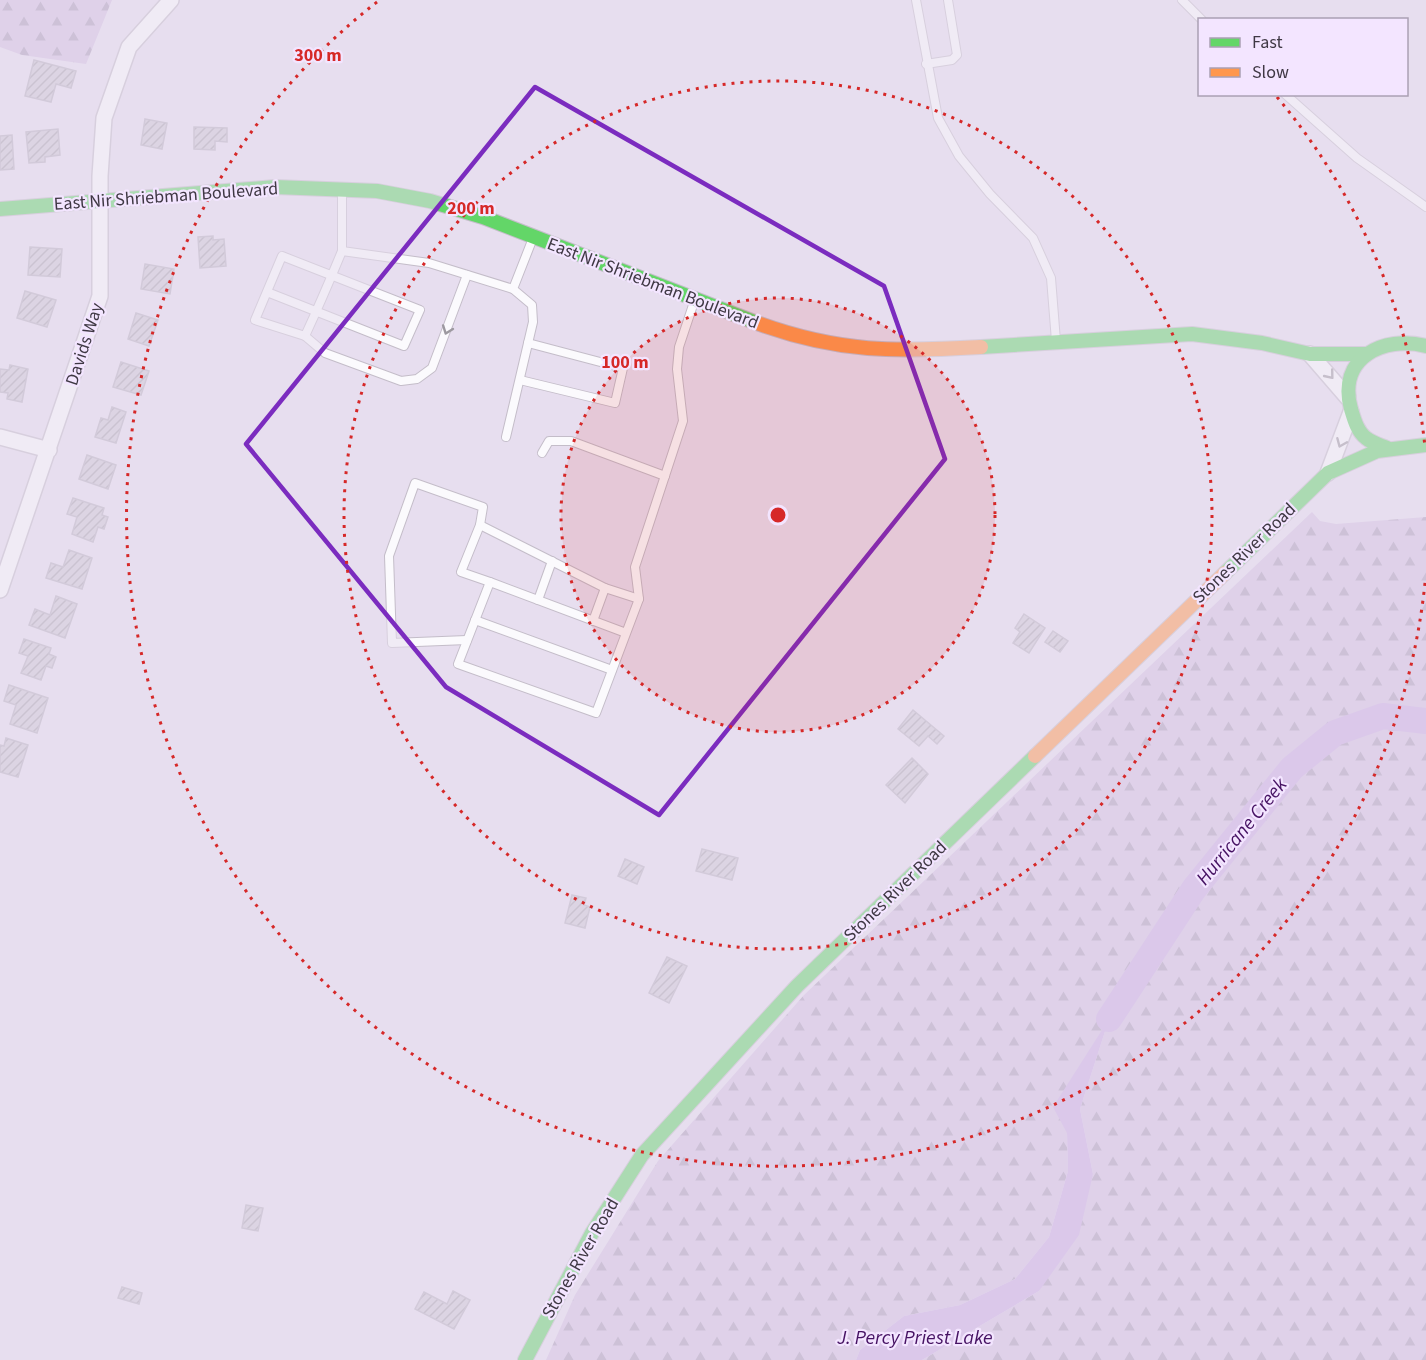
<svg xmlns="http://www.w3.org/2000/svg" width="1426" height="1360" viewBox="0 0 1426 1360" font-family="'Source Sans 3',sans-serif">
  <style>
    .forest { fill: url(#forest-firs) }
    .water { fill: #ccaee4 }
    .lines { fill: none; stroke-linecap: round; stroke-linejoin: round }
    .river { stroke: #ccaee4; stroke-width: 26 }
    .building { fill: url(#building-hatch); stroke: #b9b2c0; stroke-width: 1.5 }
    .lane-casing { stroke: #c4bdc9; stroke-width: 10 }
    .street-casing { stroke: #c4bdc9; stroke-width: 18 }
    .fast-casing { stroke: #c4bdc9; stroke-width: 16 }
    .slow-casing { stroke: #c4bdc9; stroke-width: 16 }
    .lane { stroke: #fbfafd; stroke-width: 8 }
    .street { stroke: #fbfafd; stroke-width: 15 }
    .fast { stroke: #63d668; stroke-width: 14 }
    .slow { stroke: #ff974d; stroke-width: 14 }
    .oneway { stroke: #9d99a0 }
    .marked { fill: none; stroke: #7b2cbf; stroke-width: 4.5; stroke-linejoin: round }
    .ring { fill: none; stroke: #d62828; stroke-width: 3; stroke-dasharray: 3 6 }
    .labels { text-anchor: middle; stroke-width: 4.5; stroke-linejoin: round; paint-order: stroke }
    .street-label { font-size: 18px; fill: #3f3844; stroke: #f3e5ff }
    .water-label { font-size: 20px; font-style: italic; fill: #461263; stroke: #f3e5ff }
    .centre { fill: #d62828; stroke: #f3e5ff; stroke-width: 3 }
    .ring-label { font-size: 18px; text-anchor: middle; font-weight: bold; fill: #d62828; stroke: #f3e5ff; stroke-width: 4.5; stroke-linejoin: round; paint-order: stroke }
  </style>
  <defs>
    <pattern id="forest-firs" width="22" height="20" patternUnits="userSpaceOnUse" patternTransform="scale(1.5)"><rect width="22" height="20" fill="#d4c1e3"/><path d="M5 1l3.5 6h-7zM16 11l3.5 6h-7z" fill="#ad9eba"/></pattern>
    <pattern id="building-hatch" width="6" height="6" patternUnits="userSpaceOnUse" patternTransform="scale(1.5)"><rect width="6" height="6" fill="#cec7d4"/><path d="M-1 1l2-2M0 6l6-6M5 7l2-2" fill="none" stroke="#a9a3ae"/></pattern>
  </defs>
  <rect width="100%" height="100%" fill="#e7deef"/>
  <g class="forest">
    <polygon points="0,0 112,0 86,64 22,55 0,47"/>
    <polygon points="1312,512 1320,521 1336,524 1426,517 1426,1360 922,1360 1039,1291 1093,1174 1080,1109 1108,1022 1067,1133 1068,1171 1049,1237 1015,1279 960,1305 904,1316 860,1350 856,1360 546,1360 575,1295 658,1161 804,995"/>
  </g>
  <polygon class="water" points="1109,1019 1080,1109 1093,1174 1079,1235 1039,1291 922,1360 856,1360 860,1350 904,1316 960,1305 1015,1279 1049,1237 1068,1171 1067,1133 1053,1107"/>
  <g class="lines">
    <polyline class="river" points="1109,1019 1194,889 1292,768 1335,733 1383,716 1426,721"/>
  </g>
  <g class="building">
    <polygon points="34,60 76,71 71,88 56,84 51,102 25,96"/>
    <polygon points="145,119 167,123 162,149 141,145"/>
    <polygon points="194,127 227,128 227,142 215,141 215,150 194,149"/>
    <polygon points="58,129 60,155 45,157 45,162 29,163 26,132"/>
    <polygon points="12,135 14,169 0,170 0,136"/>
    <polygon points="213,236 213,240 224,239 226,266 200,268 198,237"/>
    <polygon points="30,247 62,249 60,277 28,275"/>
    <polygon points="145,264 174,269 170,294 141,289"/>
    <polygon points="25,291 56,300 47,327 17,318"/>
    <polygon points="136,313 158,320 149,346 128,339"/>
    <polygon points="121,362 149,371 141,395 113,387"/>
    <polygon points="10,365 28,369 22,402 7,399 8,393 0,392 0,369 9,370"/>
    <polygon points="112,407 126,412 116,443 95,437 101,418 108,420"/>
    <polygon points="87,455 116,465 108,489 79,479"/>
    <polygon points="73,498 104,508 102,515 108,517 104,529 98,527 93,542 72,534 77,517 67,514"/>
    <polygon points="69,550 92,558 82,589 46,578 51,563 63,567"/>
    <polygon points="56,596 77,604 65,638 29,625 35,609 50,615"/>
    <polygon points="1024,614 1045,628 1029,653 1013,643 1020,632 1015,628"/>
    <polygon points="1053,631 1068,641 1060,652 1045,642"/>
    <polygon points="24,639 51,648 49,654 56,657 52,668 46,666 41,680 21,673 28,656 19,653"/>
    <polygon points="9,685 48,698 37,733 10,724 16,705 4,701"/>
    <polygon points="913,710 944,736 937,744 928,736 919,746 898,729"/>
    <polygon points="6,738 28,745 18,777 0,772 0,745 4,746"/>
    <polygon points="912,758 928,774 905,803 886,785"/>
    <polygon points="702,849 738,858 732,880 696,871"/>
    <polygon points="625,859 644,867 637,884 618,876"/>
    <polygon points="572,895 586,898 584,905 590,907 585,928 565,923"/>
    <polygon points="667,957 687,966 669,1003 649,993"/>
    <polygon points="246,1205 263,1208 258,1231 242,1228"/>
    <polygon points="122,1287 142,1293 139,1304 118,1298"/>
    <polygon points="453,1291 470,1300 454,1329 415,1309 424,1292 447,1304"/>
  </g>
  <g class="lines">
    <g class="lane-casing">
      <g id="lane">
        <polyline points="916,0 938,118 959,156 990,194 1033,238 1051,278 1056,341"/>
        <polyline points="1182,0 1202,20"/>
        <polyline points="926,64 952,60 957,55 948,0"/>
        <polyline points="1285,94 1357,158 1426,207"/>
        <polyline points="342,190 342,251 429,263 513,289"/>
        <path d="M267 292 404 346 420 310 282 256 255 320 305 336C318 308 330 280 342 251"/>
        <polyline points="305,336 325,353 401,381 417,379 432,368 467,275"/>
        <polyline points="520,380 615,403 623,368 528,343"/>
        <polyline points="506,437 533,322 532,305 513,289 533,238"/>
        <polyline points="542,453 549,441 571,441 665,476"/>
        <polyline points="490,582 461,572 480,525 605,588"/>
        <polyline points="538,600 552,561"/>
        <polyline points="475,620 612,670"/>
        <polyline points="593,621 605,588 639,599"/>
        <polyline points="626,633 490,582 458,664 596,713 639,599 635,567 683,421 677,369 679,347 695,299"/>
        <polyline points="467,640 392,643 389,556 415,483 483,507 480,525"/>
      </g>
    </g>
    <g class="street-casing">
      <g id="street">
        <polyline points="1310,354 1348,398"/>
        <polyline points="0,437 49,450"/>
        <polyline points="1328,473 1351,412"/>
        <polyline points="0,590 100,296 100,176 104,118 129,47 171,0"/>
      </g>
    </g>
    <g class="fast-casing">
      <g id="fast">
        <polyline points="0,209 275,187 377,191 430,201 483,217 757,323"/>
        <polyline points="981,347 1192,334 1262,343 1310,354 1367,354"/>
        <path d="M1387 448C1380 445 1372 443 1366 438 1357 431 1354 419 1351 409 1337 358 1383 335 1426 346"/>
        <polyline points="1225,573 1328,473 1377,451 1426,445"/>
        <polyline points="525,1360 592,1233 642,1155 797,986 1035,756"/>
      </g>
    </g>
    <g class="slow-casing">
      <g id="slow">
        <path d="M757 323C839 353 896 352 981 347"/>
        <polyline points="1035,756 1225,573"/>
      </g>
    </g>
    <use href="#lane" class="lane"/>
    <use href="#street" class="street"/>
    <use href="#fast" class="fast"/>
    <use href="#slow" class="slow"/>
  </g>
  <defs><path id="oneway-chevron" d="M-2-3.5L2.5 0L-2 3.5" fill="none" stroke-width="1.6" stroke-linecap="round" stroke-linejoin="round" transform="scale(1.5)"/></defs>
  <g class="oneway">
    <use href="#oneway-chevron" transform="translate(447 330) rotate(110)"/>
    <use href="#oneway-chevron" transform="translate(1330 375) rotate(51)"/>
    <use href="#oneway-chevron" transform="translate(1341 443) rotate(113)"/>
  </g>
  <path d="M0 0H1426V1360H0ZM535 87 884 286 945 459 659 815 446 687 246 444Z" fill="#e7deef" fill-opacity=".55" fill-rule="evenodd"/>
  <path class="marked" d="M535 87 884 286 945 459 659 815 446 687 246 444Z"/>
  <circle cx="778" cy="515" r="217" fill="#d62828" fill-opacity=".12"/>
  <g class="ring">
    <circle cx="778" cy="515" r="217"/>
    <circle cx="778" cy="515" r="434"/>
    <path d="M1425 583A651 651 0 1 1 377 2M1277 97A651 651 0 0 1 1425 447"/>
  </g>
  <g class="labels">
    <g class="street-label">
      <text transform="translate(166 196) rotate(-4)" y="6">East Nir Shriebman Boulevard</text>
      <text transform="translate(653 283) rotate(21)" y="6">East Nir Shriebman Boulevard</text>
      <text transform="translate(84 344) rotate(-72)" y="6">Davids Way</text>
      <text transform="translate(1244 553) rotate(-44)" y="6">Stones River Road</text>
      <text transform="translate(895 891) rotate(-44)" y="6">Stones River Road</text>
      <text transform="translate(580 1258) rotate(-60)" y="6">Stones River Road</text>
    </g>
    <g class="water-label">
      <text transform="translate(1241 831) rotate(-51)" y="7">Hurricane Creek</text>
      <text x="915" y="1344">J. Percy Priest Lake</text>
    </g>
  </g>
  <circle cx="778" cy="515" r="9" class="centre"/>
  <g class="ring-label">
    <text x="318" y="61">300 m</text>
    <text x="471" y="214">200 m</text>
    <text x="625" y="368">100 m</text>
  </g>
  <rect x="1198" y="18" width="210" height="78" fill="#f3e5ff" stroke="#aba0b4" stroke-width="1.5"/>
  <rect x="1210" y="38" width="30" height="9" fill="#63d668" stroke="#aba0b4" stroke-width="1.5"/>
  <text x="1252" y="48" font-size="18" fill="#3f3844">Fast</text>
  <rect x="1210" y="68" width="30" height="9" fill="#ff974d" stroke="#aba0b4" stroke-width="1.5"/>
  <text x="1252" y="78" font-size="18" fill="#3f3844">Slow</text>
</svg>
